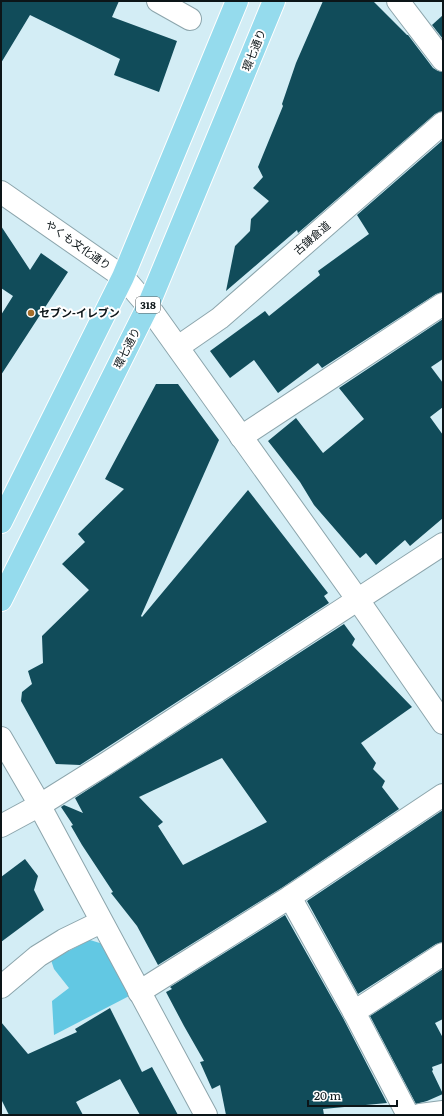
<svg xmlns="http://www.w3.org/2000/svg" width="444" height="1116" viewBox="0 0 444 1116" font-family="Literata,'Noto Sans JP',serif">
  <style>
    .green { fill: #62c8e3 }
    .building { fill: #114c5a; fill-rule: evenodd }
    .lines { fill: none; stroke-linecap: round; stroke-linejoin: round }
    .minor-casing { stroke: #8ca5ac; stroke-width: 24 }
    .major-casing { stroke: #fff; stroke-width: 24 }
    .minor { stroke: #fff; stroke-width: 22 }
    .major { stroke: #95dbed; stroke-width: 22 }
    .poi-dot { fill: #a46d29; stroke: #fff; stroke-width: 1.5 }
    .labels { text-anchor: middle; stroke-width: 4; stroke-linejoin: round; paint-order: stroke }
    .shield { fill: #fff; stroke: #555b5d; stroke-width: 1 }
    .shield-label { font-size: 10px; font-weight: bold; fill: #0c1518 }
    .street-label { font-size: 11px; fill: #0c1518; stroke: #fff }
    .poi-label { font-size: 11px; font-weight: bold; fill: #0c1518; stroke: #fff; text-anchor: start }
  </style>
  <rect width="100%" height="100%" fill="#d3edf5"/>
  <polygon class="green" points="90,940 103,944 133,994 54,1035 52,1001 69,988 54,969 51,960"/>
  <g class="building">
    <polygon points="1,1 119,1 112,17 177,41 159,92 114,75 120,59 30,15 1,63"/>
    <polygon points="323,1 373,1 407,35 408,35 433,68 438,71 443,72 443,111 435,114 298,233 297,230 226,291 235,246 250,231 251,219 269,201 253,188 263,177 258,167 283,106 282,104 296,63"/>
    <polygon points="443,15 443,39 432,25"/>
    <polygon points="443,140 443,292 436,294 322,368 318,363 278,393 254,360 230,378 210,351 265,311 269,316 320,275 318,271 369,234 357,215"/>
    <polygon points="1,226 30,270 41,253 68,272 1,375 1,315 13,296 1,288"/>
    <polygon points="443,319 443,359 431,367 443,383 443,407 430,417 443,435 443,518 410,546 405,540 376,565 366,553 360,558 314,505 300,482 268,441 296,418 323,453 364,419 339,388"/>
    <polygon points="156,384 178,384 219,440 141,616 142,617 248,490 328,593 324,596 329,603 80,765 56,764 21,701 22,692 32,684 28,671 43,663 42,636 89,590 62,564 85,542 78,534 124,489 105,479"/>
    <path d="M344 624 355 639 352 645 412 707 361 743 376 763 373 769 385 781 382 787 399 809 283 887 158 965 137 926 111 893 113 892 82 845 71 826 73 825 61 807 64 805 83 813 75 798ZM222 758 267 822 183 865 158 826 163 822 139 797Z"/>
    <polygon points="443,810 443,942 436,944 358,994 307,901"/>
    <polygon points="25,859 38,876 34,890 44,910 1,942 1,877"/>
    <polygon points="285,915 343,1018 387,1103 323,1109 324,1115 226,1115 220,1085 212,1089 200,1062 204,1061 184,1026 166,992 172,989 170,987"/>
    <polygon points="443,969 443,1019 435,1023 443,1038 443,1063 432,1067 433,1070 432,1071 443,1094 427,1101 416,1104 370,1016"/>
    <polygon points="110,1008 142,1072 152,1067 178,1115 140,1115 120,1079 76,1102 83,1115 9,1115 1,1099 1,1022 28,1054 77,1032 75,1029"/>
  </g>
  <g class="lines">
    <g class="minor-casing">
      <g id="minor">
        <polyline points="158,1 190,19"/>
        <polyline points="398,1 443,60"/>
        <polyline points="1,192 123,277 148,306 358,600 443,723"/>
        <polyline points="178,347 220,318 443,123"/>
        <polyline points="241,437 443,304"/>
        <polyline points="1,738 40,805 44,814 206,1115"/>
        <polyline points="1,826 40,805 104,765 443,544"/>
        <polyline points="290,897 354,1012 408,1115"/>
        <polyline points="1,987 38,956 64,940 101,922"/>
        <polyline points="139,992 290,897 443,795"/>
        <polyline points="354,1012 443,954"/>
        <polyline points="420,1115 443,1112"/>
      </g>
    </g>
    <g class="major-casing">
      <g id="major">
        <polyline points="1,522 123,277 237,1"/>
        <polyline points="1,600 148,306 274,1"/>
      </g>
    </g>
    <use href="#minor" class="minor"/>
    <use href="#major" class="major"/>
  </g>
  <circle class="poi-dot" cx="31" cy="313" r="4"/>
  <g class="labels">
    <rect class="shield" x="136" y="297" width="24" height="16" rx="3"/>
    <g class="shield-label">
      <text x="148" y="309">318</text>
    </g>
    <g class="street-label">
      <text transform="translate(254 50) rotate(-68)" y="4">環七通り</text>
      <text transform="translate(312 238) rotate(-41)" y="4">古鎌倉道</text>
      <text transform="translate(78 245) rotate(35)" y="4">やくも文化通り</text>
      <text transform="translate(127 348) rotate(-63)" y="4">環七通り</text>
    </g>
    <g class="poi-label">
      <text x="39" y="317">セブン-イレブン</text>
    </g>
  </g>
  <rect width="444" height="1116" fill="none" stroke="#0c1518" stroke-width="4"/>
  <path d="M308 1100v6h89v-6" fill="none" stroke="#0c1518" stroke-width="2"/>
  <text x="314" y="1100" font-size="12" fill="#0c1518" stroke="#ffffff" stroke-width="3" paint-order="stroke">20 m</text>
</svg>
